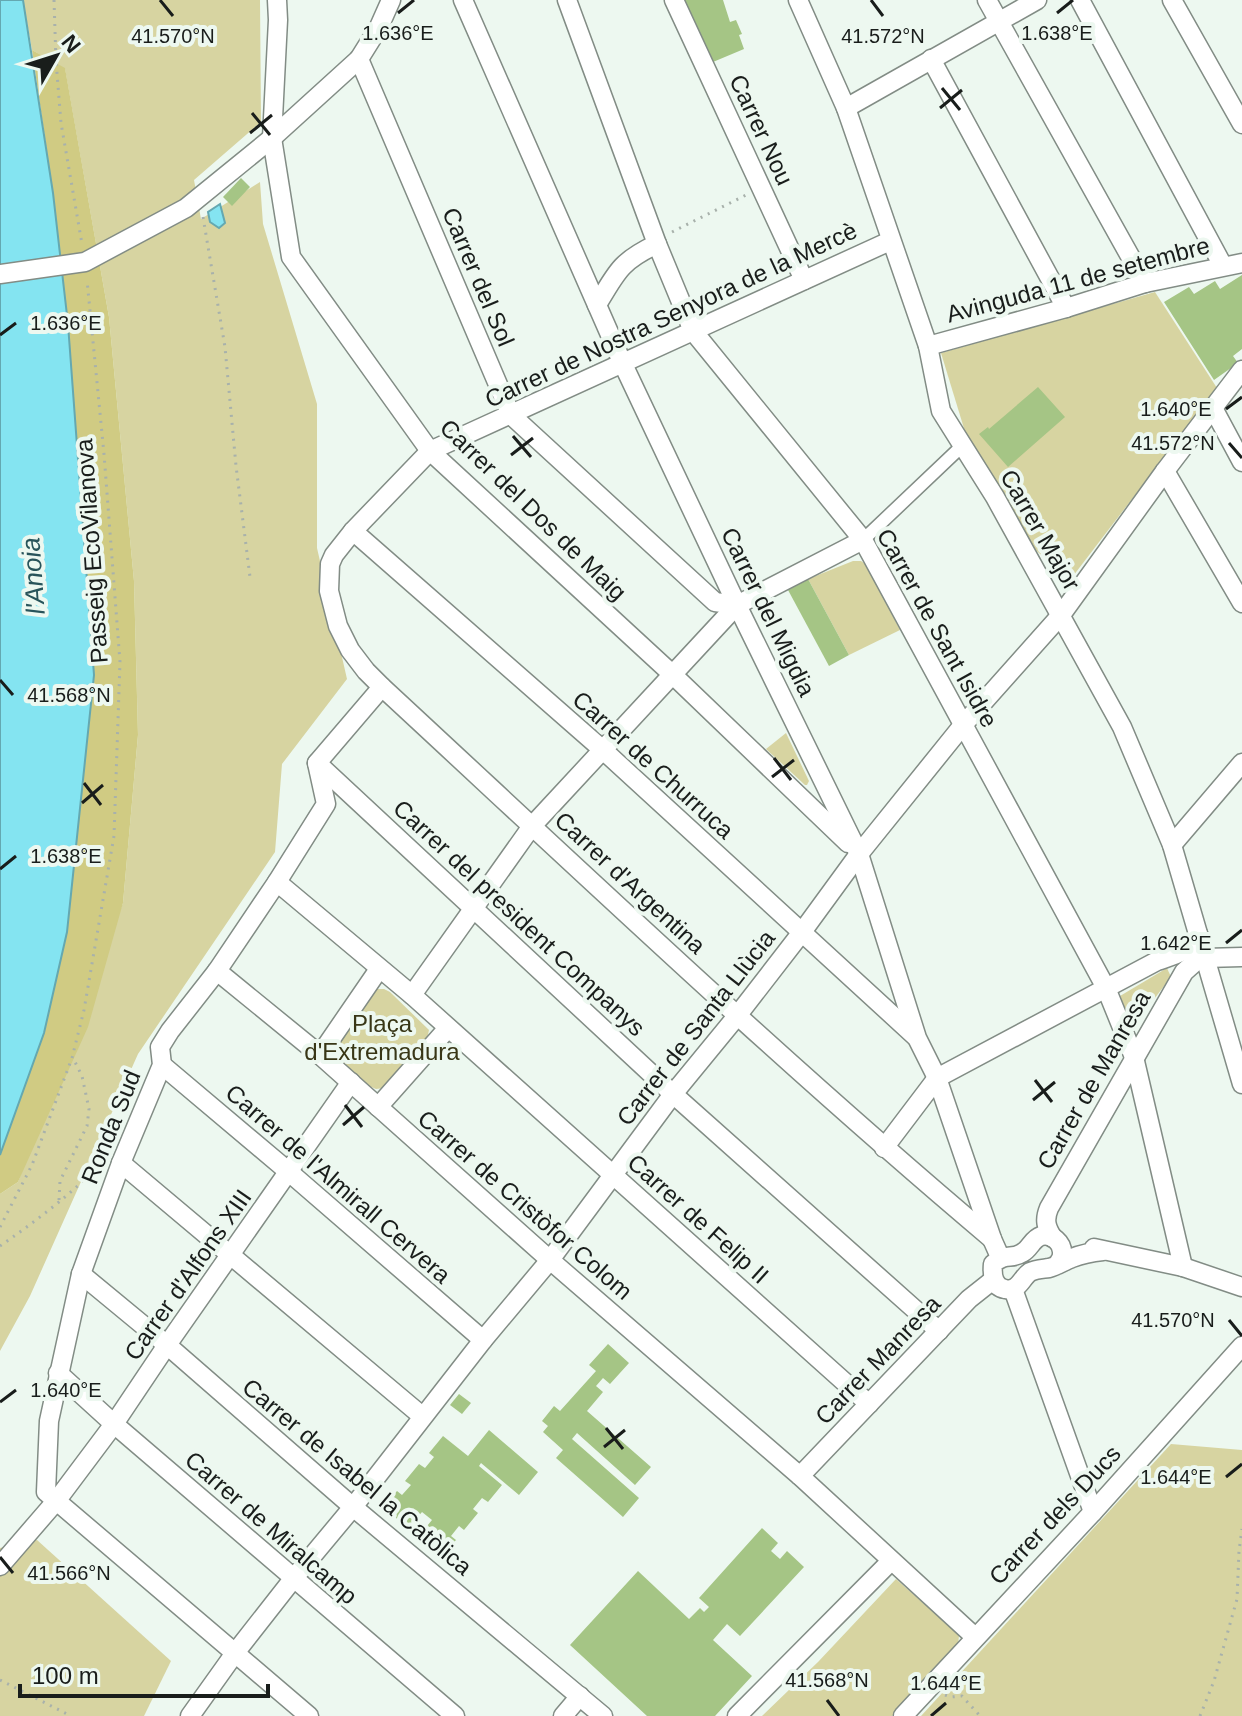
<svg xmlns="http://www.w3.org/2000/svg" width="1242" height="1716" viewBox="0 0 1242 1716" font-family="Arial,sans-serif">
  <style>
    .green { fill: #d7d4a1 }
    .forest { fill: #d0cb83 }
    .water { fill: #84e4f1; stroke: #64a8b1; stroke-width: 2 }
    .building { fill: #a5c585 }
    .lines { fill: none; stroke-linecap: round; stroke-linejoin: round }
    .pedestrian-casing { stroke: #828c85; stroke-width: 15 }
    .minor-casing { stroke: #828c85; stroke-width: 21 }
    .path { stroke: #a8b1ab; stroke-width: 3; stroke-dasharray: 2 6; stroke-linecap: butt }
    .pedestrian { stroke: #fff; stroke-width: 12 }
    .minor { stroke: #fff; stroke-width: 18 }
    .ticks { fill: none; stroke: #191d1b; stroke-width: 3 }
    .labels { text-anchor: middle; stroke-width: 8; stroke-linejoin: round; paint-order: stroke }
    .street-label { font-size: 24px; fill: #191d1b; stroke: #edf8f0 }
    .park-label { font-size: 24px; fill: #383616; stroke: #edf8f0 }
    .water-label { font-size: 26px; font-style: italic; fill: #28545a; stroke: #edf8f0 }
    .ticks-label { font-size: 20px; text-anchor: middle; fill: #191d1b; stroke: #edf8f0; stroke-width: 8; stroke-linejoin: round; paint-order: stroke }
  </style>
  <rect width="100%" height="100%" fill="#edf8f0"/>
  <g class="green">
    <polygon points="23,0 260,0 261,122 194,180 201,219 260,182 263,224 317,404 317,548 347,679 282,764 275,852 138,1054 30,1296 0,1351 0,1194 18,1182 123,903 138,735 134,581 109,317 65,69 32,50"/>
    <polygon points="1155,292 1217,388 1070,580 1031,546 966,435 941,353"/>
    <polygon points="853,561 861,561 867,565 900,630 849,655 808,579"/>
    <polygon points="786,733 809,781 807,785 805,785 766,749"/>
    <polygon points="1167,968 1171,977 1138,1020 1130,1021 1120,996"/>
    <polygon points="374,989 384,989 390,992 429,1030 427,1039 384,1088 376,1089 369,1086 338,1061 334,1048"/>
    <polygon points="1171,1444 1242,1450 1242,1716 921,1716"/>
    <polygon points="37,1540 171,1661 144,1716 0,1716 0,1548"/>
    <polygon points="896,1579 959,1635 958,1646 892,1716 762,1716 818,1662"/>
  </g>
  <polygon class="forest" points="32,50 65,68 109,317 134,581 138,735 123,903 88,1027 18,1182 0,1194 0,1155 43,1033 67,932 94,675 68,324 53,193"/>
  <g class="water">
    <polygon points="0,0 23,0 53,193 68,324 94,675 67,932 44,1033 0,1155"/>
    <polygon points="220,204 225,223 219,228 210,222 208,212"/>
  </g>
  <g class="building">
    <polygon points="684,0 723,0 730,22 736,20 742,34 739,35 744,49 713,62"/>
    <polygon points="241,178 250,187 232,206 223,197"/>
    <polygon points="1242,275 1242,349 1233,356 1238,363 1214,380 1164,302 1189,287 1194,294 1215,281 1220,289"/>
    <polygon points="1038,387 1065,417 1008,467 979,434 988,427 989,429"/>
    <polygon points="808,579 849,655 829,666 788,590"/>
    <polygon points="608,1344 629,1363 610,1384 603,1378 596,1386 603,1392 587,1411 651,1467 635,1485 577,1433 572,1439 639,1498 623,1517 556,1458 563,1450 543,1432 548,1426 542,1421 554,1406 560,1411 596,1371 589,1365"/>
    <polygon points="459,1394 471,1403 462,1414 450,1405"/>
    <polygon points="489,1430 538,1472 519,1495 481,1463 479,1466 502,1485 488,1502 482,1498 473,1509 478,1513 464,1530 459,1526 451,1536 456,1540 442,1557 418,1537 432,1520 422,1512 408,1528 383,1507 397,1491 402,1495 411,1485 405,1481 419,1464 425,1468 434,1457 429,1453 443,1436 468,1456"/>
    <polygon points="762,1528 778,1543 771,1551 780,1559 787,1551 804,1567 740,1636 727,1624 713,1640 752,1676 715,1716 647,1716 570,1645 638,1571 689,1619 700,1608 704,1612 709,1607 699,1598"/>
  </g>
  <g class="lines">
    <g class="pedestrian-casing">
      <polyline id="pedestrian" points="863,540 962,446"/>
    </g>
    <g class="minor-casing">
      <g id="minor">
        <polyline points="277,0 278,20 272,138 291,257 430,451 672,674 848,843"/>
        <polyline points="463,0 622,362 737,605 859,854 917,1038 937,1078 992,1239 1000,1257"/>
        <polyline points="567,0 657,244 693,331 863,540 1106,988 1134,1057 1183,1267"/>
        <polyline points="674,0 804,280"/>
        <polyline points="798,0 846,108 928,346 941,411 995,497 1122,727 1172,845 1242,1084"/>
        <polyline points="987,0 1145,283"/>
        <polyline points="1080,0 1223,266"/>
        <polyline points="1172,0 1242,124"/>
        <polyline points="359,59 511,415 715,602 737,605"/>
        <polyline points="931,59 1066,308"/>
        <polyline points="846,108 1037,0"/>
        <path d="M890 241 430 451 353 531 334 555 330 564 329 591 338 626 350 650 366 671 382 687C583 873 782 1062 992 1239"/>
        <polyline points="0,274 85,262 186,208 272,138 359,59 379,27 391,0"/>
        <path d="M597 305C617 271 621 261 657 244"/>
        <polyline points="928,346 1066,308 1145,283 1242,263"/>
        <polyline points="1213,408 1242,462"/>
        <polyline points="1165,471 1242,603"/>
        <polyline points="353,531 603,750 915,1036"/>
        <polyline points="317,763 382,687"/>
        <polyline points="318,764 673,1094 939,1331"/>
        <polyline points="1172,845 1242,763"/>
        <polyline points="277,882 412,995 869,1404"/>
        <polyline points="1205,958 1242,957"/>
        <polyline points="217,971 320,1055 550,1260 800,1476 975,1637"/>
        <polyline points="412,995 532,826 737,605 863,540"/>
        <polyline points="320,1055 379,969"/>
        <polyline points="162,1065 289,1172 483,1340"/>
        <polyline points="378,1107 448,1028"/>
        <path d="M884 1148 937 1078 1157 961C1178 954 1187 953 1198 934"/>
        <polyline points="121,1163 422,1416"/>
        <path d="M1053 1238C1046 1227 1044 1220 1049 1208L1184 972 1204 954"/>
        <polyline points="1094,1248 1183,1267 1242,1287"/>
        <path d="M1057 1265C1059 1262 1062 1258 1062 1254 1063 1243 1052 1233 1041 1236 1032 1239 1030 1249 1022 1253 1011 1260 1006 1252 993 1264 992 1274 993 1287 1005 1289 1019 1292 1021 1278 1030 1272 1036 1269 1042 1269 1049 1268 1057 1266 1064 1261 1072 1258 1082 1254 1093 1252 1103 1251"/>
        <polyline points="81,1274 167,1345 353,1507 603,1716"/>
        <polyline points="1013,1289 1093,1512"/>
        <polyline points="58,1373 114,1424 455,1716"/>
        <polyline points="800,1476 969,1299 993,1280"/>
        <polyline points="0,1566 57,1500 114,1424 167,1345 351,1082"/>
        <polyline points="190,1716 235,1653 293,1579 353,1507 483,1340 550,1260 673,1094 737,1016 802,932 859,854 963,725 1061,615 1165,471 1242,370"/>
        <polyline points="309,1716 46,1492 49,1421 81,1274 121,1163 162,1065 160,1047 170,1031 217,971 277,882 326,804 317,763"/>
        <polyline points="563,1716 580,1696"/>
        <polyline points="737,1716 891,1561"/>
        <polyline points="903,1716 1093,1512 1242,1346"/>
      </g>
    </g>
    <g class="path">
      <polyline points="54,0 56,61 61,123 82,244"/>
      <polyline points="203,217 225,347 236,466 250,577"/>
      <polyline points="672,232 748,194"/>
      <polyline points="59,1200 60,1181 87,1126 89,1109 82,1076 73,1058"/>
      <polyline points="0,1227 32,1165 72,1058 84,1010 114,836 120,662 104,454 87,280"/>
      <path d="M0 1246C36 1221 72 1194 102 1162"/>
      <polyline points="0,1680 71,1716"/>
      <polyline points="945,1695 951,1697 962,1696 980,1716"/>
      <polyline points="1200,1716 1214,1681 1237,1599 1239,1551 1242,1529"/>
    </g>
    <use href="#pedestrian" class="pedestrian"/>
    <use href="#minor" class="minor"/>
  </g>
  <path class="ticks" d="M160 0 173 16M871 0 883 16M398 13 414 0M1057 13 1073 0M942 88 960 110M940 108 962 90M252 113 270 135M250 133 272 115M0 335 16 323M1226 409 1242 397M513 436 531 457M1229 443 1242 458M511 455 533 438M0 680 13 695M774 758 791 780M772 777 794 760M84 783 101 805M82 803 103 785M0 869 16 856M1226 943 1242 930M1035 1080 1052 1102M1033 1100 1055 1082M345 1105 362 1127M343 1125 364 1107M1229 1320 1242 1336M0 1402 16 1390M606 1428 623 1449M604 1447 625 1430M1226 1477 1242 1464M0 1557 13 1573M827 1700 839 1716M931 1716 946 1703"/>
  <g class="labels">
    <g class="street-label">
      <text transform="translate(761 130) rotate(65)" y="8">Carrer Nou</text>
      <text transform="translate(478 277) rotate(67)" y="8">Carrer del Sol</text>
      <text transform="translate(1078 280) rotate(-15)" y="8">Avinguda 11 de setembre</text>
      <text transform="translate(671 315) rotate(-25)" y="8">Carrer de Nostra Senyora de la Mercè</text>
      <text transform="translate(533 510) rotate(44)" y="8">Carrer del Dos de Maig</text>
      <text transform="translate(1040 530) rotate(60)" y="8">Carrer Major</text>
      <text transform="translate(92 551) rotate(-94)" y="8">Passeig EcoVilanova</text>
      <text transform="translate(768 612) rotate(64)" y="8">Carrer del Migdia</text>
      <text transform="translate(937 628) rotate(61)" y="8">Carrer de Sant Isidre</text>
      <text transform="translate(653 765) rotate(42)" y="8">Carrer de Churruca</text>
      <text transform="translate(630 883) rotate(43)" y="8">Carrer d'Argentina</text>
      <text transform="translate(519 918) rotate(43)" y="8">Carrer del president Companys</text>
      <text transform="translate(696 1028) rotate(-52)" y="8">Carrer de Santa Llùcia</text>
      <text transform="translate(1094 1080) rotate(-60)" y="8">Carrer de Manresa</text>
      <text transform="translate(111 1127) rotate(-68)" y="8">Ronda Sud</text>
      <text transform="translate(338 1184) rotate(41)" y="8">Carrer de l'Almirall Cervera</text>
      <text transform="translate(525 1205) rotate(41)" y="8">Carrer de Cristòfor Colom</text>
      <text transform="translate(698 1219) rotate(42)" y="8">Carrer de Felip II</text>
      <text transform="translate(188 1275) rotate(-55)" y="8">Carrer d'Alfons XIII</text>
      <text transform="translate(878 1360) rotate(-46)" y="8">Carrer Manresa</text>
      <text transform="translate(357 1477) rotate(40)" y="8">Carrer de Isabel la Catòlica</text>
      <text transform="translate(1055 1515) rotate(-47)" y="8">Carrer dels Ducs</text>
      <text transform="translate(271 1528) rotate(41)" y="8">Carrer de Miralcamp</text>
    </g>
    <g class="park-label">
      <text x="382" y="1032">Plaça<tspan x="382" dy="28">d'Extremadura</tspan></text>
    </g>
    <g class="water-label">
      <text transform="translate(33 576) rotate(-94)" y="9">l'Anoia</text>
    </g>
  </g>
  <g class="ticks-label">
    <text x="1057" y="40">1.638°E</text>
    <text x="398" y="40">1.636°E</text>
    <text x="173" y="43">41.570°N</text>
    <text x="883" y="43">41.572°N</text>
    <text x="66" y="330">1.636°E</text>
    <text x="1176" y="416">1.640°E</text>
    <text x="1173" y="450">41.572°N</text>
    <text x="69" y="702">41.568°N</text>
    <text x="66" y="863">1.638°E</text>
    <text x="1176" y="950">1.642°E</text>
    <text x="1173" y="1327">41.570°N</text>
    <text x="66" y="1397">1.640°E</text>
    <text x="1176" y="1484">1.644°E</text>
    <text x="69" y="1580">41.566°N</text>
    <text x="827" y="1687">41.568°N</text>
    <text x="946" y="1690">1.644°E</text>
  </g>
  <g transform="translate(56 56) rotate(51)" stroke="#edf8f0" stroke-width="6" paint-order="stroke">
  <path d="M0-6L14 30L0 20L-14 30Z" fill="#191d1b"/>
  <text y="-12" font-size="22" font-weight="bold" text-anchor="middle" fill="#191d1b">N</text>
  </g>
  <path d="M20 1684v12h248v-12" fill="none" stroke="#191d1b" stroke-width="4"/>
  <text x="32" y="1684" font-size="24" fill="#191d1b" stroke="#edf8f0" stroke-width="6" paint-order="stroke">100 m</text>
</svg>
